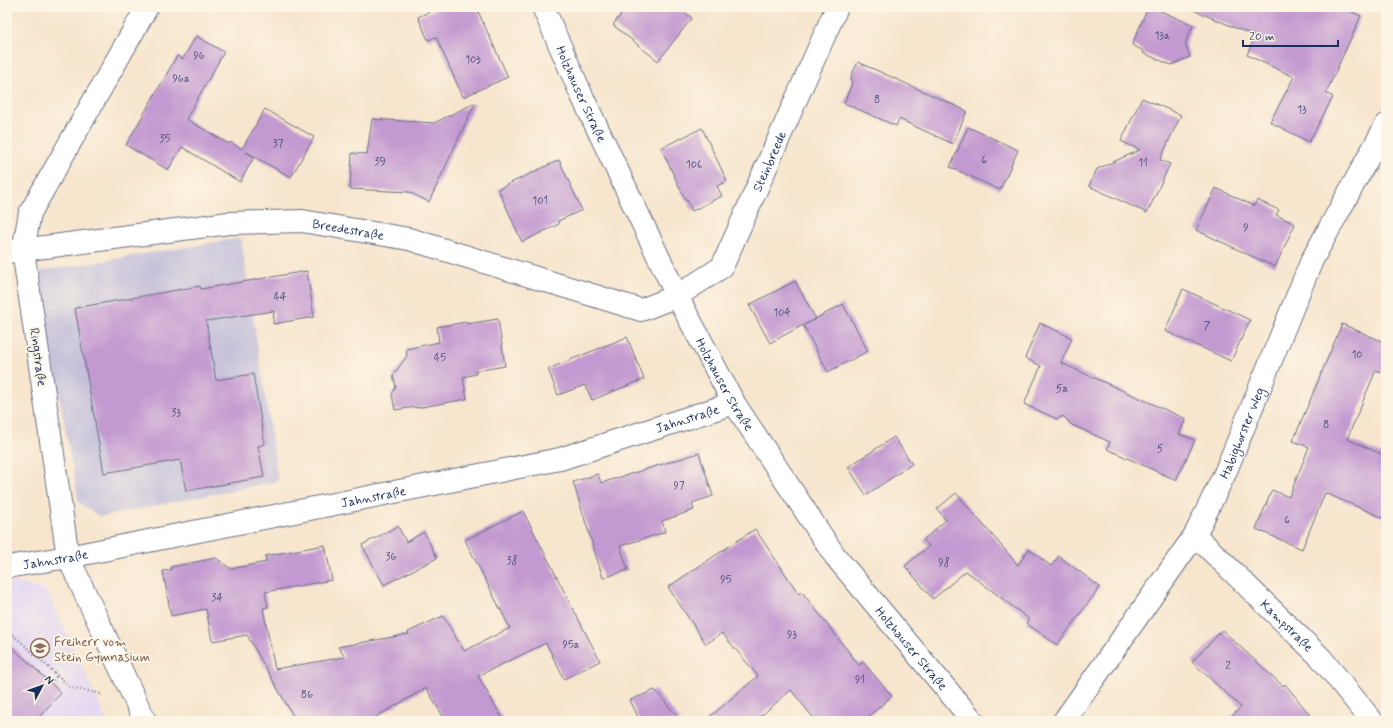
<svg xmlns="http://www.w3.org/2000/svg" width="1393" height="728" viewBox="0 0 1393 728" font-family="Mynerve,sans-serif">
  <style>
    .built { fill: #e1d4f3 }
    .industrial { fill: #c5c0da }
    .building { fill: #c299d0 }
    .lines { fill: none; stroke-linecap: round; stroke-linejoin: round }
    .minor-casing { stroke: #686f85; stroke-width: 24 }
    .path { stroke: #686f85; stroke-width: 2.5; stroke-dasharray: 1 3; stroke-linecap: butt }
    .minor { stroke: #fff; stroke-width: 22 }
    .labels { text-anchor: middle; stroke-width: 4; stroke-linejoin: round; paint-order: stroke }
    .number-label { font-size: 11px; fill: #454a7a }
    .street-label { font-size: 13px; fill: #1b2f5e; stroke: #fcf5e5 }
    .education-label { font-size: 13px; fill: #785e54; stroke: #fcf5e5; text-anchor: start }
  </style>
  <rect width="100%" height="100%" fill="#fcf5e5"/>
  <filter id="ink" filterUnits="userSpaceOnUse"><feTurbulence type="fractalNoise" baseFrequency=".025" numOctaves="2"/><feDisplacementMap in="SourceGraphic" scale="8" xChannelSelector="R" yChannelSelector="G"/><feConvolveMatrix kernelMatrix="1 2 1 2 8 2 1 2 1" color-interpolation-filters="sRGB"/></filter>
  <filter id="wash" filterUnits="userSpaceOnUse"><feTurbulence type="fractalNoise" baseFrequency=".012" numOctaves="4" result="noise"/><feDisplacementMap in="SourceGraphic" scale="16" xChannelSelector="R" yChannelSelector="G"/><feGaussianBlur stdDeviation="0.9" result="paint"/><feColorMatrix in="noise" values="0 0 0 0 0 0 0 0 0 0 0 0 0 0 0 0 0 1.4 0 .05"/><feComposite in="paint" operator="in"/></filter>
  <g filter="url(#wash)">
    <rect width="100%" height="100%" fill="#f7e5cd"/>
    <polygon class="built" points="16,582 47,591 107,721 7,721 7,584"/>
    <polygon class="industrial" points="241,238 278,481 100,517 79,503 36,272"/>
    <g id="blocks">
      <g class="building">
        <polygon points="440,7 476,7 508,77 463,97 436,37 428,40 418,17"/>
        <polygon points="627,7 678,7 692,18 658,61 613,25"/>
        <polygon points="1148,7 1151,7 1193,25 1185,44 1190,57 1171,65 1143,53 1144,51 1132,45"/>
        <polygon points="1186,7 1340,7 1361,16 1326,93 1333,97 1309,142 1270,122 1294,77 1247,55 1255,36"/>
        <polygon points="196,36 224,52 186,119 229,144 230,142 242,149 265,109 314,137 291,177 246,152 254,157 240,182 182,147 168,170 126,145 177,56 183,59"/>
        <polygon points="858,62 967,111 953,144 899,119 896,126 844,103 852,83 851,76"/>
        <polygon points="1142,98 1181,115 1160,160 1170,164 1147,213 1089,186 1097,169 1140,150 1121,141"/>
        <polygon points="475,103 429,202 409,192 350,189 352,153 367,154 372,119 434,123"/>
        <polygon points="968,127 1018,150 1000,190 950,167"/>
        <polygon points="702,128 727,181 717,186 722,196 692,211 687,200 686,201 661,148"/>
        <polygon points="559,160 582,210 558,221 559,224 522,242 498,189"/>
        <polygon points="1216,188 1254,206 1257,200 1279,210 1276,215 1295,224 1275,267 1196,230"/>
        <polygon points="307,271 314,317 273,324 274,311 206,321 216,380 253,374 265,444 258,446 264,477 186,491 180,460 104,473 75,308 200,286 201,289"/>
        <polygon points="795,281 816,319 804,325 843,304 868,351 828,372 803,325 770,343 749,305"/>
        <polygon points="1183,289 1250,320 1231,361 1165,331"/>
        <polygon points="498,319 505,366 475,371 476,374 463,377 467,399 416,408 416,407 395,410 392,394 396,387 393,375 407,356 406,349 439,342 437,327 466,322 467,324"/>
        <polygon points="1040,323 1072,338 1061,363 1186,419 1179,434 1195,440 1176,480 1107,449 1110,442 1072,425 1063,416 1057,419 1024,404 1041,366 1025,358"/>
        <polygon points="1342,324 1386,343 1386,374 1376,370 1347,439 1386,456 1386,519 1325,493 1302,549 1256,529 1272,490 1289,497 1309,447 1293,441"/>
        <polygon points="627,337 644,379 592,400 585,385 558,395 548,369"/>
        <polygon points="894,437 912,464 866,495 848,467"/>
        <polygon points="699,453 713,496 692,503 694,510 662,521 665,532 620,546 628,570 603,578 573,482 598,474 601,483"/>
        <polygon points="956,493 1018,565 1029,549 1051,566 1059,556 1100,587 1057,645 1026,623 1029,619 966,571 933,599 905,566 929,546 923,540 946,520 937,509"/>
        <polygon points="523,511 600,661 564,679 546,643 478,676 504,721 446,721 426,688 369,721 296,721 247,635 212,641 206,609 171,616 163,571 171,570 171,567 216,558 231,569 266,562 265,556 325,545 332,580 265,592 268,607 263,608 275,669 345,657 338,647 409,634 408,632 443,616 464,651 510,628 465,540"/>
        <polygon points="398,526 406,542 424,532 437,558 384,585 362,545"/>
        <polygon points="755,529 799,594 802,592 859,665 863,662 892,696 863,721 816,721 791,690 755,721 705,721 758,676 722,633 706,644 668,587"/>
        <polygon points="1222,630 1283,686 1285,684 1315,721 1227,721 1241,707 1192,662"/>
        <polygon points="7,642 61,693 35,721 7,721"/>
        <polygon points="655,690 681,721 640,721 630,700"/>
      </g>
    </g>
  </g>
  <g filter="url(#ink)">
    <use href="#blocks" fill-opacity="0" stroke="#686f85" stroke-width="1"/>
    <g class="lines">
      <g class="minor-casing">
        <g id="minor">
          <path id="s1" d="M543 7 582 96 677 296 734 403 835 556 973 721"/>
          <path id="s2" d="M7 252 229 223 302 221 409 239 641 310 677 296 722 267 837 7"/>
          <path id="s3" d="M1195 535 1321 658 1372 721"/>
          <path id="s4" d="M7 567 68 557 560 459 734 403"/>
          <polyline points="145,721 68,557 23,250 30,213 147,7"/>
          <path id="s5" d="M1064 721 1195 535 1225 473 1312 260 1386 125"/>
        </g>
      </g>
      <g class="path">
        <polyline points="7,629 70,687 101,694"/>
        <polyline points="8,642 14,636"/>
        <polyline points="50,683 57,676"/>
      </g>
      <use href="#minor" class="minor"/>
    </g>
  </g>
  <defs>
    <g id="school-ring" transform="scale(1)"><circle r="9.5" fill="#fcf5e5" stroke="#8d6e63" stroke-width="1.5"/><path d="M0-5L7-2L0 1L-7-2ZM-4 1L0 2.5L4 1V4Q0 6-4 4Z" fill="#8d6e63"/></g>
  </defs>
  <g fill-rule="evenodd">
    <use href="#school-ring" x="40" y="648"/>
  </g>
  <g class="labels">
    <g class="number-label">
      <text x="1162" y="39">13a</text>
      <text x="199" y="59">96</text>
      <text x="473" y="63">103</text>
      <text x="181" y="82">96a</text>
      <text x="877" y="103">8</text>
      <text x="1302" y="113">13</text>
      <text x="165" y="142">35</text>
      <text x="278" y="147">37</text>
      <text x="984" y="163">6</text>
      <text x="380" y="165">39</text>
      <text x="1143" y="166">11</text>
      <text x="694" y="168">106</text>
      <text x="540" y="204">101</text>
      <text x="1246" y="231">9</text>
      <text x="280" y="300">44</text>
      <text x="782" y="316">104</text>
      <text x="1207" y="329">7</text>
      <text x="1357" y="358">10</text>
      <text x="440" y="361">45</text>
      <text x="1062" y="392">5a</text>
      <text x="176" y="416">33</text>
      <text x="1326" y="428">8</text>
      <text x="1160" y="452">5</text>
      <text x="679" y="489">97</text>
      <text x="1287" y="523">6</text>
      <text x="391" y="560">36</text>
      <text x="512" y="564">38</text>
      <text x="944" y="566">98</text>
      <text x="726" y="583">95</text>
      <text x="217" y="601">34</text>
      <text x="792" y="638">93</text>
      <text x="571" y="648">95a</text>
      <text x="1228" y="669">2</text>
      <text x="860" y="683">91</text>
      <text x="307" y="698">86</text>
    </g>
    <g class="street-label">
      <text dy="5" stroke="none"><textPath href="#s1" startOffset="95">Holzhauser Straße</textPath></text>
      <text dy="5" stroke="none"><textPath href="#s2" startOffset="856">Steinbreede</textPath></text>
      <text dy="5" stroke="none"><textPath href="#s2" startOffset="344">Breedestraße</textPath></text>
      <text transform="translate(39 357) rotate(82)" y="5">Ringstraße</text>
      <text dy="5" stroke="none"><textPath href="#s1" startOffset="419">Holzhauser Straße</textPath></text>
      <text dy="5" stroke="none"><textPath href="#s4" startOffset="697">Jahnstraße</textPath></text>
      <text dy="5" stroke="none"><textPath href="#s5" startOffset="340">Habighorster Weg</textPath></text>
      <text dy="5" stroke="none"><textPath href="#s4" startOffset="373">Jahnstraße</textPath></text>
      <text dy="5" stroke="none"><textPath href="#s4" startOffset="49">Jahnstraße</textPath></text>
      <text dy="5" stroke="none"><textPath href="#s3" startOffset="129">Kampstraße</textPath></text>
      <text dy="5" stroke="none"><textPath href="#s1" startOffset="743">Holzhauser Straße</textPath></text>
    </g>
    <g class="education-label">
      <text x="54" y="646">Freiherr vom<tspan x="54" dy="15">Stein Gymnasium</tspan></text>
    </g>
  </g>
  <rect width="1393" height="728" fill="none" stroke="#fcf5e5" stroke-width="24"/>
  <g transform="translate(42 686) rotate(49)" stroke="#fcf5e5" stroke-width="3" paint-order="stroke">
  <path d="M0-3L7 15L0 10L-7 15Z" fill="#1b2f5e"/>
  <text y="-6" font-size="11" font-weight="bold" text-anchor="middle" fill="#1b2f5e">N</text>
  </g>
  <path d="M1243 40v6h95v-6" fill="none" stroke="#1b2f5e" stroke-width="2"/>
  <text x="1249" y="40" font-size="12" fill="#1b2f5e" stroke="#fcf5e5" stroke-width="3" paint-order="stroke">20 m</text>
</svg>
